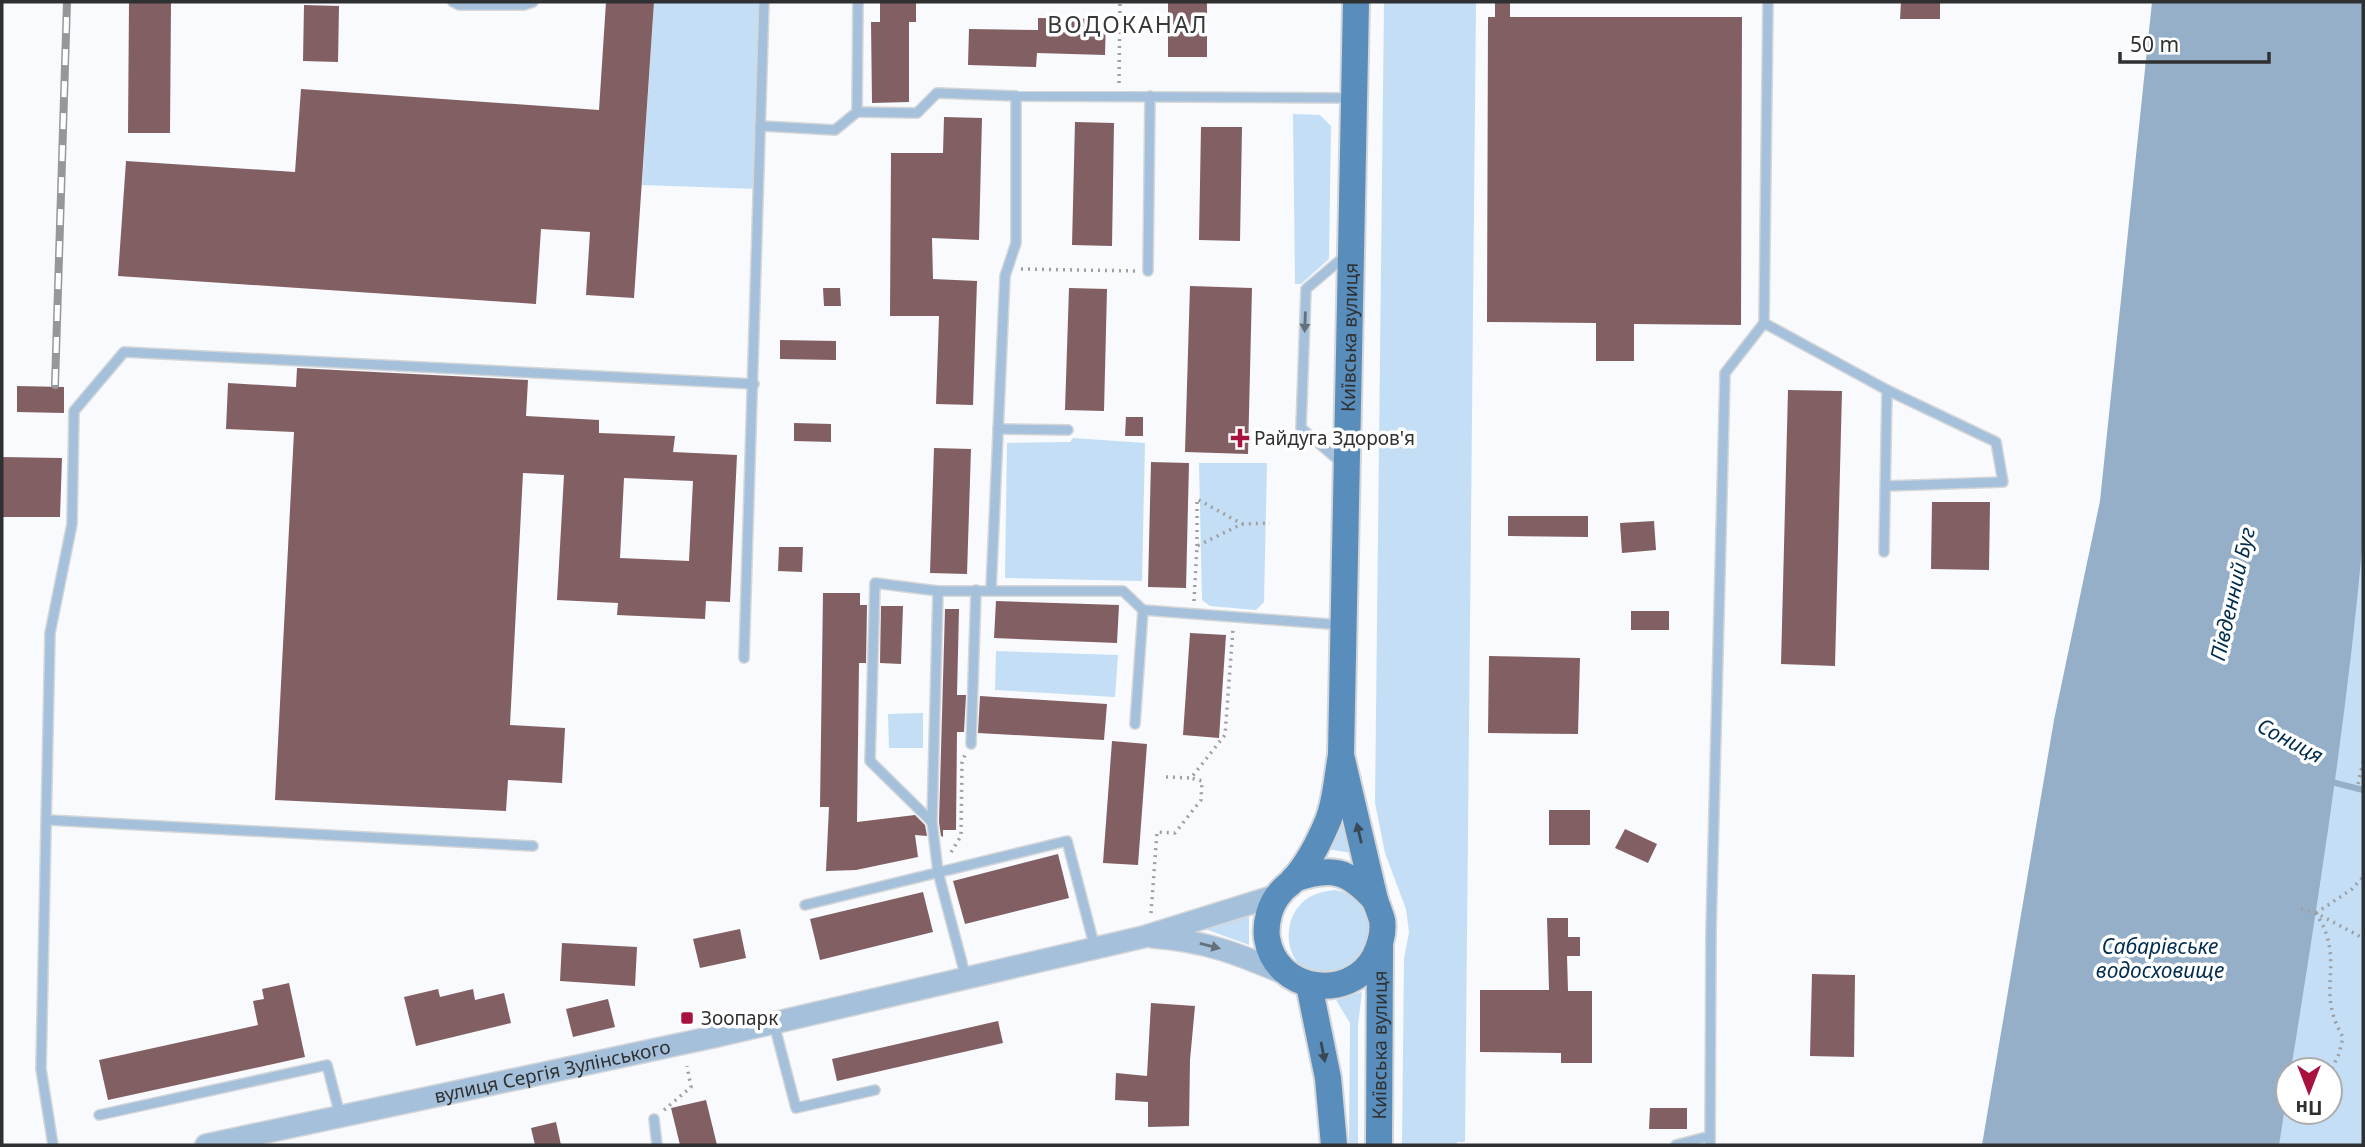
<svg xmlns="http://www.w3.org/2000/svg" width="2365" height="1147" viewBox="0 0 2365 1147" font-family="'Noto Sans',sans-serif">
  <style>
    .green { fill: #c4def6 }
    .water { fill: #95afc8 }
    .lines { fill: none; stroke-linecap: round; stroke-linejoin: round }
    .stream { stroke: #95afc8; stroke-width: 6 }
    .building { fill: #825f63; fill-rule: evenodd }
    .service-casing { stroke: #d4d6d8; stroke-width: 12 }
    .tertiary-casing { stroke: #d4d6d8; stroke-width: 24 }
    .primary-casing { stroke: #d4d6d8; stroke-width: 30 }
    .path { stroke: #9e9fa1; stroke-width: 3.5; stroke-dasharray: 2 5; stroke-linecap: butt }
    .service { stroke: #a4c0da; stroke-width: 9 }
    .tertiary { stroke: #a4c0da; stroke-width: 21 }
    .primary { stroke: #598dbc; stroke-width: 26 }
    .rail-casing { stroke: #959799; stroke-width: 8 }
    .rail { stroke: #fff; stroke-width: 5; stroke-dasharray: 16; stroke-linecap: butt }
    .oneway { fill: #64717d }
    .oneway2 { fill: #3a4754 }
    .poi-dot { fill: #a8123f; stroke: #fff; stroke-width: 2.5 }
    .labels { text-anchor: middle; stroke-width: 7; stroke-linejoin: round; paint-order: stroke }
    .street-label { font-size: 19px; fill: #2f3031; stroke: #fff }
    .poi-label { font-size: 19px; fill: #2f3031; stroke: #fff; text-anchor: start }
    .water-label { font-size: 21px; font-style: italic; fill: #002d4e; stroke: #fff }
    .quarter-label { font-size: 23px; letter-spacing: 2px; fill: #37393b; stroke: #fff }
  </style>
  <rect width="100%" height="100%" fill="#f8fafd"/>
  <g class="green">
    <polygon points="654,2 764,2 758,189 642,185"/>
    <polygon points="1384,2 1476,2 1465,1142 1457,1142 1456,1145 1402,1145 1404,959 1409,932 1406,909 1385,853 1375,803"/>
    <polygon points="1293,114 1320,115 1331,126 1329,259 1301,284 1295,284"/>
    <polygon points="1073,438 1145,443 1142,581 1005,578 1007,443 1070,442"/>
    <polygon points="1199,463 1267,463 1264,602 1256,610 1210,606 1202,600"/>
    <polygon points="2363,539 2363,1145 2278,1145 2288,1088 2288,1112 2330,1112 2330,1070 2291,1070 2334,784"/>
    <polygon points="996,651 1118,655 1115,697 995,690"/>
    <polygon points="923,713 923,748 889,748 888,714"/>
    <polygon points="1342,814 1351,853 1328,849"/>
    <path d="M1336 890C1365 898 1368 908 1376 935L1348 975C1336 974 1319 976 1309 971 1284 960 1283 921 1301 904 1310 894 1323 891 1336 890Z"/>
    <polygon points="1249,912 1249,945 1194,925"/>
    <polygon points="1362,992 1358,1025 1358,1145 1349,1145 1350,1023 1336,1000"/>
  </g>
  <path class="water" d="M2152 2H2363V539C2347 717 2319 894 2291 1070H2288V1088L2279 1145H1982L2054 720 2100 501Z"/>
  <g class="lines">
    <polyline class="stream" points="2328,781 2363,790"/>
  </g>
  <g class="building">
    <polygon points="129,2 171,2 170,133 128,133"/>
    <polygon points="606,2 654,2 634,298 586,295 590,232 541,229 536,304 118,276 126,161 295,172 301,89 599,110"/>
    <polygon points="880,2 916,2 916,22 909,22 909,102 872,103 871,22 880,22"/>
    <rect x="1168" y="2" width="39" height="55"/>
    <polygon points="1495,2 1510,2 1510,17 1742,17 1741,325 1634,324 1634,361 1596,361 1596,323 1487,322 1488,17 1495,17"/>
    <polygon points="1901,2 1940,2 1940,19 1900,19"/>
    <polygon points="304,5 339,6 338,62 303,61"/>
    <polygon points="1038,18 1106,19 1105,55 1037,53 1036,67 968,65 969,29 1038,30"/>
    <polygon points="944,117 982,118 979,240 932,238 933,279 977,281 973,405 936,404 939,316 890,316 891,153 943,153"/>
    <polygon points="1075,122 1114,123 1112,246 1072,245"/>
    <polygon points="1201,127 1242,127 1240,241 1199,240"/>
    <polygon points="1190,286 1252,288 1248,454 1185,452"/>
    <polygon points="823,288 840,288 841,306 824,306"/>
    <polygon points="1069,288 1107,289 1104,411 1065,410"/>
    <polygon points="780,340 836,341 836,360 780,359"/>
    <path d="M297 368 528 380 526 416 599 420V433L675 436 673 452 737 455 730 602 706 601 705 619 617 615 618 603 557 600 564 475 523 473 510 725 565 728 562 783 508 780 506 811 275 800 294 432 226 429 228 383 296 387ZM624 478 693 481 689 561 620 558Z"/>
    <polygon points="17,386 64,387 64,413 17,412"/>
    <polygon points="1788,390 1842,391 1835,666 1781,664"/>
    <polygon points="1126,417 1143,417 1143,436 1125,436"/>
    <polygon points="794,423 831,424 831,442 794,441"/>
    <polygon points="934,448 971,449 967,574 930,573"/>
    <polygon points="2,457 62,458 60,517 2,517"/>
    <polygon points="1151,462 1189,463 1186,588 1148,587"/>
    <polygon points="1932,502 1990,502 1989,570 1931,569"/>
    <polygon points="1508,516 1588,516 1588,537 1508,536"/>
    <polygon points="1654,521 1656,550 1622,553 1620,523"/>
    <polygon points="779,547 803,547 802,572 778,571"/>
    <polygon points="823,593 860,593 860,605 867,605 866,663 859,663 857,822 915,815 925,825 927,836 915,835 918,857 856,870 826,871 829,807 820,807"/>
    <polygon points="996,601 1119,605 1117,643 994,638"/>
    <polygon points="881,606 903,606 901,664 880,663"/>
    <polygon points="945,609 959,609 957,695 966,695 964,732 957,732 956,830 943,830 943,837 941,836 939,822"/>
    <rect x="1631" y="611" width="38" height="19"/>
    <polygon points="1190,633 1226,635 1219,738 1183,735"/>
    <polygon points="1489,656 1580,658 1578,734 1488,733"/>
    <polygon points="980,696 1107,704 1104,740 978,733"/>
    <polygon points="1112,741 1147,744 1138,865 1103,863"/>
    <rect x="1549" y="810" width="41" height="35"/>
    <polygon points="1625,829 1657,844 1648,863 1615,848"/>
    <polygon points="1058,854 1069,898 965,924 953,881"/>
    <polygon points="923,892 933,932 820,960 810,919"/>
    <polygon points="1547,918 1568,918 1568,937 1580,937 1580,956 1567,956 1568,991 1592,991 1592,1063 1561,1063 1561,1053 1480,1052 1480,990 1549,990"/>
    <polygon points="740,929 746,958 700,968 693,939"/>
    <polygon points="562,943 637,947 635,986 560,981"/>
    <polygon points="1812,974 1855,975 1854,1057 1810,1056"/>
    <polygon points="289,983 305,1057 108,1100 99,1060 258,1025 253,1001 264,999 262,989"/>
    <polygon points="438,989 440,997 473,989 475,1000 504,993 511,1023 416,1046 404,997"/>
    <polygon points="608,999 615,1027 573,1037 566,1009"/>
    <polygon points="1151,1003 1195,1006 1190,1060 1189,1126 1148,1127 1148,1102 1115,1100 1116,1073 1147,1076"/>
    <polygon points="998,1021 1003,1043 837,1081 832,1059"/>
    <polygon points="706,1100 717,1145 680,1145 671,1108"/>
    <polygon points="1650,1108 1687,1108 1687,1129 1649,1129"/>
    <polygon points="556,1122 561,1145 535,1145 531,1128"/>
  </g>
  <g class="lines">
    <g class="service-casing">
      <g id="service">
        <polyline points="453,2 459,5 524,5 533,2"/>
        <polyline points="857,112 917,113 937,93 1016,96 1351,98"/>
        <polyline points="760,126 835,130 857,112 858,2"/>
        <polyline points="1148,271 1150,96"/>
        <polyline points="1764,323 1887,390 1884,552"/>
        <polyline points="1887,390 1996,442 2003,482 1887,486"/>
        <polyline points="998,429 1068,430"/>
        <polyline points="1343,464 1301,428 1306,289 1345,256"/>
        <polyline points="991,590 1005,276 1016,243 1016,96"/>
        <polyline points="938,591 932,822 938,872 966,978"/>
        <polyline points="744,658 764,2"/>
        <polyline points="1135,724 1143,610 1342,625"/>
        <polyline points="971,744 976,590"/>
        <polyline points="48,820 533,846"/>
        <polyline points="932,822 870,761 875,583 938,591 1123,591 1143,610"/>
        <polyline points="805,905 1067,841 1095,948"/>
        <polyline points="774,1024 796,1108 875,1090"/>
        <polyline points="99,1115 327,1065 340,1115"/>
        <polyline points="654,1119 657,1145"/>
        <polyline points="53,1145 41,1069 50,633 72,524 74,411 124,352 754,384"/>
        <polyline points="1676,1145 1710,1136"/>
        <polyline points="1710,1145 1711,932 1725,373 1764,323 1768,2"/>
      </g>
    </g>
    <g class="tertiary-casing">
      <g id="tertiary">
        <path d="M1152 937C1207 941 1238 954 1288 975"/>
        <path id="s1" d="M206 1145 713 1037 1143 937 1278 895"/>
      </g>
    </g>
    <g class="primary-casing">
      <g id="primary">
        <path id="s2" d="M1341 755 1375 900C1377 906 1380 913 1382 920 1384 932 1380 945 1375 956 1350 1003 1275 992 1267 938 1265 923 1270 904 1280 893 1284 887 1291 884 1295 878 1309 862 1319 842 1327 823 1336 803 1337 776 1341 755L1356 2"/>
        <path d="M1294 879C1332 866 1348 870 1375 900"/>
        <polyline points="1309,985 1328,1078 1334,1145"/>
        <path id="s3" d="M1379 1145 1380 945"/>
      </g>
    </g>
    <g class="path">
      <polyline points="1119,83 1120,2"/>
      <polyline points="1021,269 1136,271"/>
      <polyline points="1197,546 1197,499 1242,524"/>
      <polyline points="1194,601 1197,546 1242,524 1270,523"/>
      <polyline points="1166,777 1191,778"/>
      <polyline points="2358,784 2363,762"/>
      <polyline points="951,852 961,836 962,762 965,755"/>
      <polyline points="2301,909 2316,913 2363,938"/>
      <polyline points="1151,913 1157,832 1175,833 1201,800 1202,781 1191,778 1225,735 1233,629"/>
      <path d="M2316 913C2319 919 2324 926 2326 933 2339 972 2318 995 2343 1037L2339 1054 2332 1068"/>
      <polyline points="2316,913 2352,889 2363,877"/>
      <polyline points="664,1110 691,1087 687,1066"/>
    </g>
    <use href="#service" class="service"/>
    <use href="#tertiary" class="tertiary"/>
    <use href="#primary" class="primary"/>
    <g class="rail-casing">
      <polyline id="rail" points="55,385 67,2"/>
    </g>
    <use href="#rail" class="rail"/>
  </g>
  <defs><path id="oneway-solid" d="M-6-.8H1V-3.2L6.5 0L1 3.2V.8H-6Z" transform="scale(1.75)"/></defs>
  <g class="oneway">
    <use href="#oneway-solid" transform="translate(1305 322) rotate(92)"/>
    <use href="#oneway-solid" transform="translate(1210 946) rotate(14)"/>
  </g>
  <g class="oneway2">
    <use href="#oneway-solid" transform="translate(1359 833) rotate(-103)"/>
    <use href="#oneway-solid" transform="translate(1323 1052) rotate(79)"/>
  </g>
  <g class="poi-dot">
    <path d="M1236.5 427.5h7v7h7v7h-7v7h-7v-7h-7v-7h7z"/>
    <rect x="680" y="1011" width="14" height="14" rx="3.5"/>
  </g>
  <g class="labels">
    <g class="street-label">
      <text dy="7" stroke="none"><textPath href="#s2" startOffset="971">Київська вулиця</textPath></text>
      <text dy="7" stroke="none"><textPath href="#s3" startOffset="100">Київська вулиця</textPath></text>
      <text dy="7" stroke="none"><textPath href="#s1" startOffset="354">вулиця Сергія Зулінського</textPath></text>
    </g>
    <g class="poi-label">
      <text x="1254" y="445">Райдуга Здоров'я</text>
      <text x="701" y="1025">Зоопарк</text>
    </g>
    <g class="water-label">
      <text transform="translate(2233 594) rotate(-77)" y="7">Південний Буг</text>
      <text transform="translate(2290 741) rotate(28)" y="7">Сониця</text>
      <text x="2160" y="954">Сабарівське<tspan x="2160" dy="24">водосховище</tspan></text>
    </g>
    <g class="quarter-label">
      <text x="1128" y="33">ВОДОКАНАЛ</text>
    </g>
  </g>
  <rect width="2365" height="1147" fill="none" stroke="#2f3031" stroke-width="7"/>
  <g transform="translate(2309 1091) rotate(180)"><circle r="33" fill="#ffffff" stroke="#acacad" stroke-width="2"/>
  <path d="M0-5L12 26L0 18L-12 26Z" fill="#a8123f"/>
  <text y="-10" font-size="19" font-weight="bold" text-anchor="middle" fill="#2f3031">Пн</text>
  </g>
  <path d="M2120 52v10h149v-10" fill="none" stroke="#2f3031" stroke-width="3.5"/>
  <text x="2130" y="52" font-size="21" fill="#2f3031" stroke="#ffffff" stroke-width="5" paint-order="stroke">50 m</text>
</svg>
